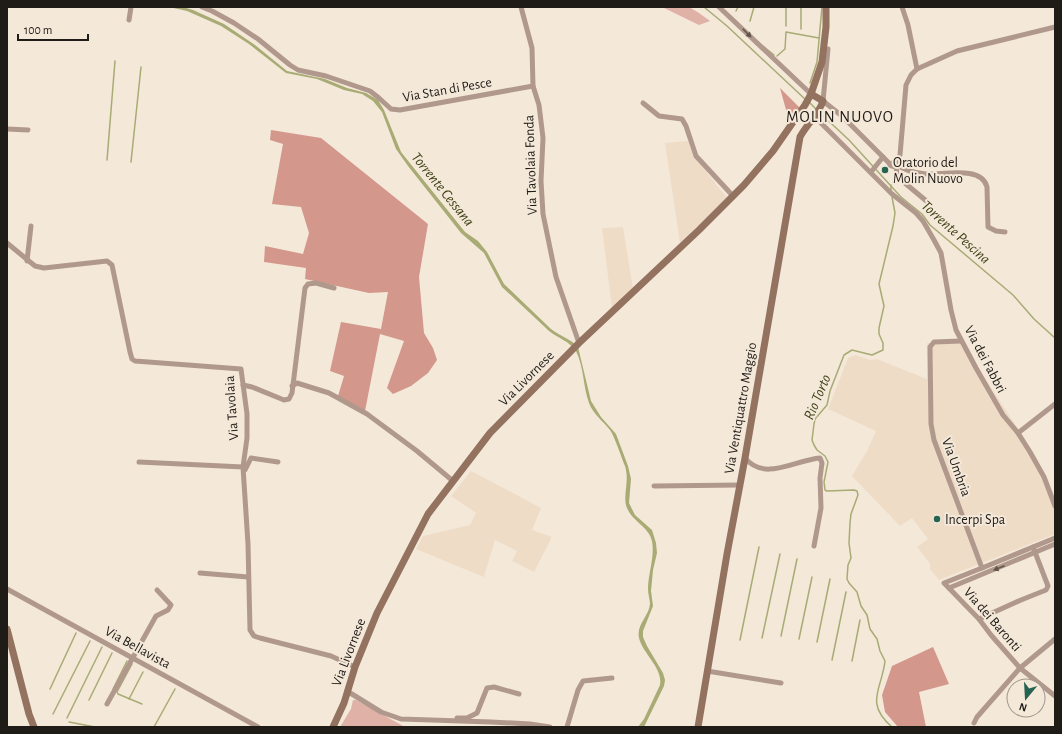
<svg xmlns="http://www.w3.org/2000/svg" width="1062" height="734" viewBox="0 0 1062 734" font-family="'Alegreya Sans',sans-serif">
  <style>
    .built { fill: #eedcc7 }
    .green { fill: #dfb1a7 }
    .forest { fill: #d3978b }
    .water { fill: #a8ab74 }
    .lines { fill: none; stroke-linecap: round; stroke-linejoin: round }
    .stream { stroke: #a8ab74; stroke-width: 1.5 }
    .street { stroke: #b0998c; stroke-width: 5 }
    .secondary { stroke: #93725f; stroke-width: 7 }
    .oneway { fill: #60544b }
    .poi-dot { fill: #256451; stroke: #f4e8d9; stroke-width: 1.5 }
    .labels { text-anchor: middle; stroke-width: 4; stroke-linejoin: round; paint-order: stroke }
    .street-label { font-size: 14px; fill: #1f1b16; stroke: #f4e8d9 }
    .poi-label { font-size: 14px; fill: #1f1b16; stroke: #f4e8d9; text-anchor: start }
    .water-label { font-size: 15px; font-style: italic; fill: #3f4116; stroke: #f4e8d9 }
    .quarter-label { font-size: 16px; letter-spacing: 1px; fill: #1f1b16; stroke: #f4e8d9 }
  </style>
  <rect width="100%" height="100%" fill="#f4e8d9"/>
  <g class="built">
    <polygon points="688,141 692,153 718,187 727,197 680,243 665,143"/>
    <polygon points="623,227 633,289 612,308 602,228"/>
    <polygon points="964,342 986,380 1028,444 1045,474 1055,498 1055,534 939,580 930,569 930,564 917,547 928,539 912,518 900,526 852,476 867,451 876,431 828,409 848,358 855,355 870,360 877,359 927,379 927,343"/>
    <polygon points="471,471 541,508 532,530 552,537 534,572 512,561 517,551 495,540 484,577 416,549 423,536 470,525 476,513 451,496"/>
  </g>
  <g class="green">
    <polygon points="662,7 689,7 699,13 710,21 699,25"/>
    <polygon points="353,700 356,700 405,727 340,727 351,709"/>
  </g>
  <g class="forest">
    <polygon points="780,88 800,108 792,120 788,117"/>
    <polygon points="271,130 321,138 428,224 419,277 424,333 433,348 437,360 428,373 411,386 393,394 387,388 404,341 380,334 365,411 338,396 344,376 330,371 341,322 381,329 388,292 369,293 305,279 306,268 264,262 265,246 303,254 309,233 301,207 272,204 283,144 270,140"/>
    <polygon points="933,647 949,684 919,692 926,727 898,727 885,712 882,695 892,666"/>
  </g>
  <path class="water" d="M169 7H183L193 10 224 24 255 45 287 71 325 79 347 88 366 93 378 100 384 110 401 152 465 232 478 241 487 252 504 284 551 329C560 336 571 339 578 347L591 401 601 417 616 434 628 466 631 479 629 503 635 515 652 530 656 543 657 553 653 570 651 591 653 606 643 631V637L647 646 663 673 665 680 664 686 644 727H638L644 719 660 685C663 668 643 654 639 638 636 625 649 616 650 604 650 600 648 594 648 589 648 574 655 557 652 541 649 527 632 521 627 508 622 496 630 482 625 466 622 459 614 435 610 430 603 421 593 414 589 403 583 387 584 367 576 351 569 341 558 338 549 331L502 287 484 253 461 233 408 166 396 149 382 112 373 101 362 94 344 90 317 79 286 73 249 44 221 26 187 11Z"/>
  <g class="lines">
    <g class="stream">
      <polyline points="704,7 727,26 806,100"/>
      <polyline points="786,7 786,26"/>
      <polyline points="736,11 738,7"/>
      <polyline points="750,21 754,7"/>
      <polyline points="801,29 801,7"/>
      <polyline points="763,46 774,55"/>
      <polyline points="777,56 785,49 786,32 819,38"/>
      <polyline points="810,83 817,62 822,7"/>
      <polyline points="809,102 816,109"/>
      <polyline points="820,113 849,140 901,197 922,214 930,225 1013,295 1034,319 1055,338"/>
      <polyline points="107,160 115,61"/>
      <polyline points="131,162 141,67"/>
      <polyline points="891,185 891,191"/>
      <polyline points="781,636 797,559"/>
      <polyline points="762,638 780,554"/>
      <polyline points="799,639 812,577"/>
      <polyline points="740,640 759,547"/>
      <polyline points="817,642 830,579"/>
      <polyline points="832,660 846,592"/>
      <polyline points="852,661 860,620"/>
      <polyline points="132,664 117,692 118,694 142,704"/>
      <polyline points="50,689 76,633"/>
      <polyline points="113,689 127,661"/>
      <polyline points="129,699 143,672"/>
      <polyline points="89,700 112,653"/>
      <polyline points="53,714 90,641"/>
      <polyline points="67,718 102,647"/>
      <polyline points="69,722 95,727"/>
      <polyline points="154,727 175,689"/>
      <path d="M892 727C864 703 882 689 885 661L880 651 877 639 870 629 867 615 861 606 857 592 849 583 847 579 848 565 851 558 849 543 850 523 851 514 858 495 857 491 854 490 827 491 825 490 824 482 828 462 825 456 817 450 814 445 812 440 814 424 815 419 827 405 830 391 844 355 852 350 872 355 883 350V343L879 334V328L884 306 879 284 893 226 895 213 892 197"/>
    </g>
    <g class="street">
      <polyline points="202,7 212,11 234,23 258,39 290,65 298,70 326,76 370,91 379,98 391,109 400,110 533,86"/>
      <polyline points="521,7 532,48 533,86 539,105 543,138 541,181 543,214 556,277 579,343"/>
      <polyline points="719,7 811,94"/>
      <polyline points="902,7 908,25 917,69"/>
      <polyline points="129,20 131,7"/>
      <polyline points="828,49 823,101 842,116 892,166 896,167 899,158"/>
      <polyline points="643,103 659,116 682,119 686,126 696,156 733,196"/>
      <polyline points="814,116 892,194 916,213 923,221 934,240 941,253 951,310 956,330 976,368 1003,415 1018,433 1030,452 1044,477 1055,506"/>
      <polyline points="7,129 28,130"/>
      <path d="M894 163C903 170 915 173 926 174 942 175 982 165 987 187L988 227 996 231 1005 232"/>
      <polyline points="890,165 899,157 900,155 906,85 911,75 917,69 957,51 1055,27"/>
      <polyline points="896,167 897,174 900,179 930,204"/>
      <polyline points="871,172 883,157"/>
      <polyline points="7,243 35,266 44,268 107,261 112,265 130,352 132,359 135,361 241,369 247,414 247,438 243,467 248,544 250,630 254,636 260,638 331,656 355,667"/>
      <polyline points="27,261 31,226"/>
      <polyline points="961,341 934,342 930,347 931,424 934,440 982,568 1055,538"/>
      <polyline points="243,385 252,387 284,400 289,399 292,393 305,288 308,284 316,283 334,288"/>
      <polyline points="292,386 297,383 329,393 367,414 417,451 453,481"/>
      <polyline points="1018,433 1055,404"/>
      <path d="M745 458C765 482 795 460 820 458L822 463 820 478 821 508 814 546"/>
      <polyline points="139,462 243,467"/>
      <polyline points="245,470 251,458 278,462"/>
      <polyline points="654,486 740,485"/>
      <polyline points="982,568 944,583 979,619 991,635 1020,668 1055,696"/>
      <polyline points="200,573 248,577"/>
      <polyline points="949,588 1055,544"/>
      <polyline points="7,589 258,727"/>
      <polyline points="979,619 1021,600 1046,590 1048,586 1033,547"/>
      <polyline points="707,671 781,683"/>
      <polyline points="347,691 381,712 401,719 491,722 530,724 550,727"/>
      <polyline points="107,704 156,616 168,610 171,605 157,590"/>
      <polyline points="457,718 467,718 477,713 487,688 494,687 519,694"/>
      <polyline points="974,723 977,717 1020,668 1055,639"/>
      <polyline points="567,727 578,690 583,681 612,678"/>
    </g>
    <g class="secondary">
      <polyline points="7,629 29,714 34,727"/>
      <polyline points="333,727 344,703 355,667 377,613 428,514 490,433 579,343 699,230 744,185 773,151 805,105 811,94 822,62 826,27 826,7"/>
      <path d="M698 727 727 554 745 458 800 137C807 124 819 114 823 101L811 94"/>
    </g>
  </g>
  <defs><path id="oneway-solid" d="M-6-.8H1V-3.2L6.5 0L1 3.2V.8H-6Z"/></defs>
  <g class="oneway">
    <use href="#oneway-solid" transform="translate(747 33) rotate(45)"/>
    <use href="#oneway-solid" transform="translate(999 568) rotate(158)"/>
  </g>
  <g class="poi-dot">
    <circle cx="885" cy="170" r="4"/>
    <circle cx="937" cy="519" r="4"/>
  </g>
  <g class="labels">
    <g class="street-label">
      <text transform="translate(447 89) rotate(-10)" y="5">Via Stan di Pesce</text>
      <text transform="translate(530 165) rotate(-92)" y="5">Via Tavolaia Fonda</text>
      <text transform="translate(986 359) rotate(62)" y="5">Via dei Fabbri</text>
      <text transform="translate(526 378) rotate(-45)" y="5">Via Livornese</text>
      <text transform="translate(231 408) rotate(-94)" y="5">Via Tavolaia</text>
      <text transform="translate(740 408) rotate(-80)" y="5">Via Ventiquattro Maggio</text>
      <text transform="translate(957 467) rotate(70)" y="5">Via Umbria</text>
      <text transform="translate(993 619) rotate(49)" y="5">Via dei Baronti</text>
      <text transform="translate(138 647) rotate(29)" y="5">Via Bellavista</text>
      <text transform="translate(348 652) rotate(-69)" y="5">Via Livornese</text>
    </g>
    <g class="poi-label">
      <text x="893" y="167">Oratorio del<tspan x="893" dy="16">Molin Nuovo</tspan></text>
      <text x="945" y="524">Incerpi Spa</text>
    </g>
    <g class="water-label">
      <text transform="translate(443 189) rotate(51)" y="5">Torrente Cessana</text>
      <text transform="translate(956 232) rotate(42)" y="5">Torrente Pescina</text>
      <text transform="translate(817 397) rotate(-67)" y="5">Rio Torto</text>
    </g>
    <g class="quarter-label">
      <text x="840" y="122">MOLIN NUOVO</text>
    </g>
  </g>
  <rect width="1062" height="734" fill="none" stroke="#1f1b16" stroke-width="16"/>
  <g transform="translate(1026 698) rotate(198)"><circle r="19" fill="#f4e8d9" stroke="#9f968b"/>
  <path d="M0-3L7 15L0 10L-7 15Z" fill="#256451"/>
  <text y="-6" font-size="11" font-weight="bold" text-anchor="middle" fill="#1f1b16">N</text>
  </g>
  <path d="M18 34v6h70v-6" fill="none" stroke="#1f1b16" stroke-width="2"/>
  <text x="24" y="34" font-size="12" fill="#1f1b16" stroke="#f4e8d9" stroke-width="3" paint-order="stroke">100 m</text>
</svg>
